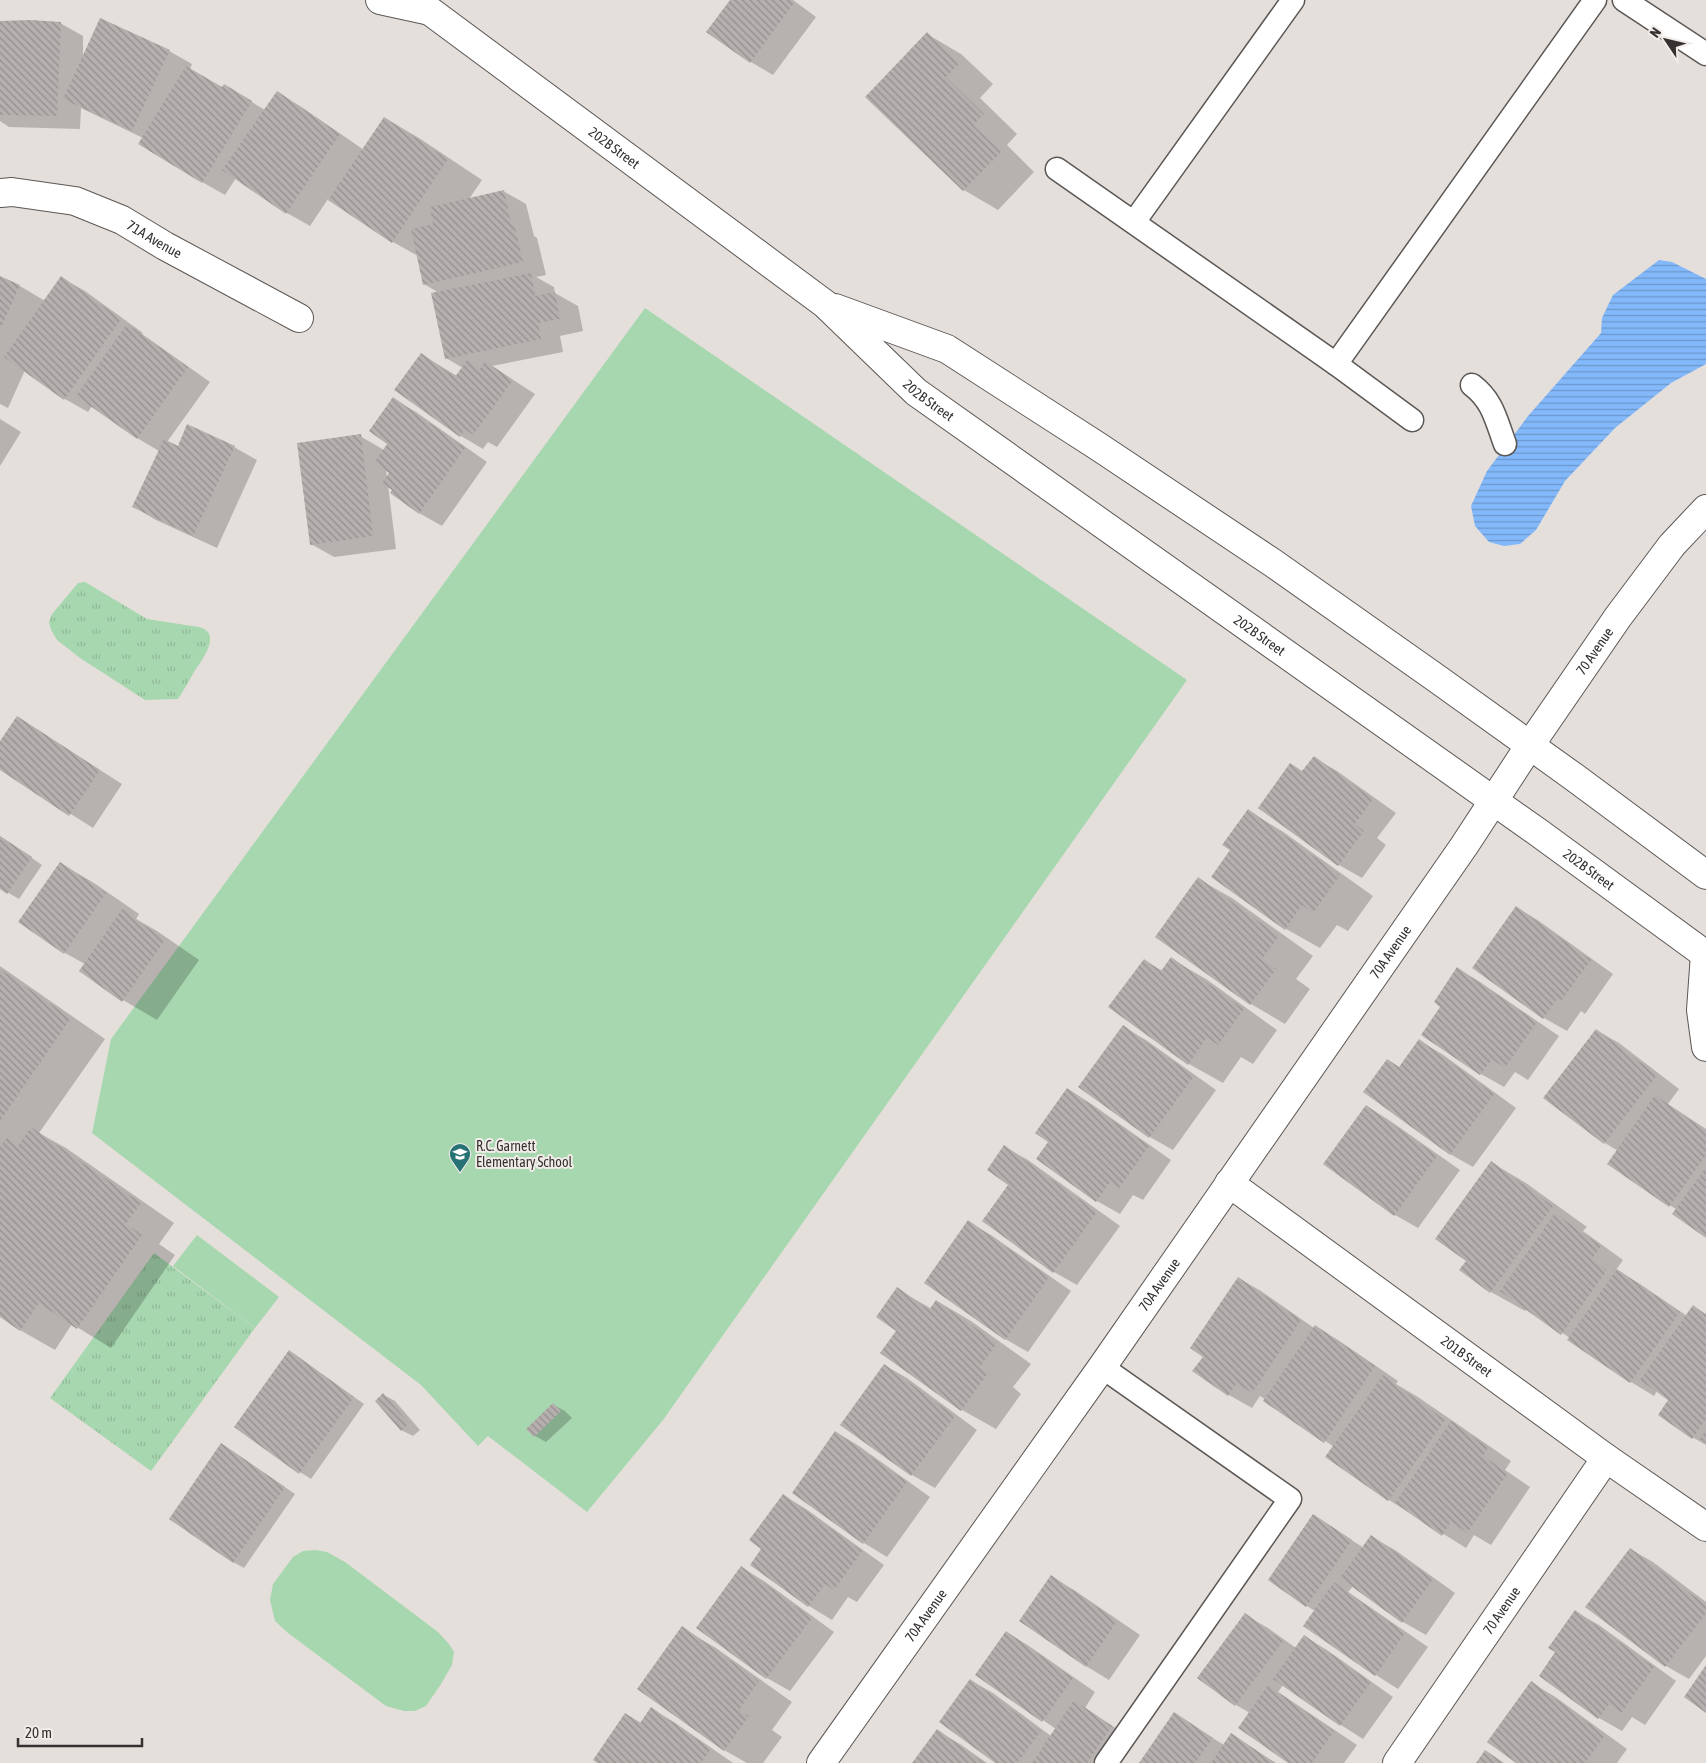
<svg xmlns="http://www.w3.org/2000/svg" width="1706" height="1763" viewBox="0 0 1706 1763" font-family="'Asap Condensed',sans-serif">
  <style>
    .grass { fill: url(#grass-tufts) }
    .pitch { fill: #a7d7af }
    .water { fill: url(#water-rules) }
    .shadow { fill: #0003; fill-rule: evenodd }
    .building { fill: url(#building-back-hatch) }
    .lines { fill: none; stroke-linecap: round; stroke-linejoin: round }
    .service-casing { stroke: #5b5754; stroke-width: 25 }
    .minor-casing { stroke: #5b5754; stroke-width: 30 }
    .tertiary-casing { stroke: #5b5754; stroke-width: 30 }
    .secondary-casing { stroke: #5b5754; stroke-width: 30 }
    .service { stroke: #fff; stroke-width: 22 }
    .minor { stroke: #fff; stroke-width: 28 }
    .tertiary { stroke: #fff; stroke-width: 28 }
    .secondary { stroke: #fff; stroke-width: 28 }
    .labels { text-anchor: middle; stroke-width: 4; stroke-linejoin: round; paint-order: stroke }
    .street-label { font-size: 14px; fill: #343130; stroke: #f2ece9 }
    .poi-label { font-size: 14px; fill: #343130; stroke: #f2ece9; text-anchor: start }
  </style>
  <defs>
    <pattern id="grass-tufts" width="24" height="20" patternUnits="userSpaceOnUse" patternTransform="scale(1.25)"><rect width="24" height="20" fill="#a7d7af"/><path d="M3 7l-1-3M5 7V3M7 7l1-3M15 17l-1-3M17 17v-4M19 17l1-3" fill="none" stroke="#90b997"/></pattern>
    <pattern id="water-rules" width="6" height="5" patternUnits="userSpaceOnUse" patternTransform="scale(1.25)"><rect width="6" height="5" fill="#83b9fb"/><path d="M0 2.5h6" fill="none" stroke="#6c97cc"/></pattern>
    <pattern id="building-back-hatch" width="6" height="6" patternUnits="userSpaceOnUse" patternTransform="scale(1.25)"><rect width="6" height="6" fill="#b5afae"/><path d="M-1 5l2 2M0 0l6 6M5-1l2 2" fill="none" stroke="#948f8e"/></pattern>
  </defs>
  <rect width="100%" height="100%" fill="#e5dfdc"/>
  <g class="grass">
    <path d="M85 582 147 619 199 627C223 633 202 660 194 672 189 681 184 690 178 699L145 700 80 658 57 640 51 630 49 622 52 614 78 583Z"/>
    <polygon points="154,1253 255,1328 151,1471 50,1398"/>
  </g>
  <g class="pitch">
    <polygon points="645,308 1187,680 663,1420 587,1512 488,1436 478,1446 421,1385 92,1133 111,1039"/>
    <polygon points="197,1235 279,1297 255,1328 173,1266"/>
    <polygon points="315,1550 327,1552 345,1562 438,1632 449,1644 454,1652 452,1665 441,1684 426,1706 415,1711 404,1711 386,1706 288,1633 275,1621 270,1600 273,1584 293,1557 303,1551"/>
  </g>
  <polygon class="water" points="1659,260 1672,262 1706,279 1706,364 1671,383 1615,428 1565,481 1536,530 1520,544 1504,546 1489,542 1475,526 1471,506 1487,471 1528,416 1601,333 1602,318 1613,295"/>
  <g class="shadow">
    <polygon points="731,0 793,0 816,17 773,75 751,62"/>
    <polygon points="0,22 60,23 83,36 83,59 169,51 192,64 190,69 223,89 225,86 265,110 277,93 300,106 364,150 385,118 419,138 482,180 469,199 503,191 526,204 534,236 537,238 546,275 536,277 554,287 555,293 578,306 583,331 560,336 563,352 492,366 535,394 497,447 488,442 483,449 461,436 421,354 457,376 463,368 446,358 439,293 424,284 418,256 393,242 328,199 310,226 287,213 236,178 225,195 202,182 143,138 81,108 80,129 9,127 0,121"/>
    <polygon points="927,34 961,54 993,84 980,98 1017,134 1007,145 1034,172 998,210 964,190 867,97"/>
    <polygon points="0,277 20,286 45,301 62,278 85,291 143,333 142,334 210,382 167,442 178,447 188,426 234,447 257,460 217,548 156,520 134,507 159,451 137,438 92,406 88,412 65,399 25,370 8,408 0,404"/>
    <path d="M393 399 416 412 487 462 442 526 419 513 388 485 396 549 334 557 311 544 360 436 384 450 389 444ZM386 470 391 473 387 478Z"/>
    <polygon points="0,419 21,432 0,466"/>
    <polygon points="17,717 122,784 93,828 0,769 0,744"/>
    <polygon points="1314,758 1337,771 1396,813 1377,838 1386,845 1362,878 1339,865 1260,808 1291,764 1303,772"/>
    <polygon points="1248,811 1282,831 1373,896 1348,931 1337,925 1320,948 1286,929 1232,850"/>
    <polygon points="0,836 42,865 19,899 0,888"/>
    <polygon points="60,863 94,883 139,914 136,919 157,931 199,960 157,1020 123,1000 85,964 65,953 20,921"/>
    <polygon points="1198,879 1232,898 1313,956 1296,979 1310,989 1285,1024 1251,1004 1157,937"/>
    <polygon points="1516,907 1539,921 1613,974 1585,1014 1581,1011 1567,1031 1544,1018 1473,968"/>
    <polygon points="1171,959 1206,979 1277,1030 1253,1064 1241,1057 1223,1083 1189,1064 1144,961 1163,971"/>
    <polygon points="0,966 105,1039 39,1133 66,1148 174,1223 159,1244 175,1255 111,1348 72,1324 55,1350 20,1330 0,1316"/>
    <polygon points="1457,969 1480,982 1559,1036 1528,1080 1515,1072 1504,1087 1481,1074 1422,1034 1442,1006"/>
    <polygon points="1123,1027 1146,1040 1216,1090 1173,1150 1150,1137 1080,1087"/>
    <polygon points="1596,1030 1619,1043 1679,1089 1668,1104 1706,1129 1706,1236 1677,1210 1609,1163 1618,1151 1605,1143 1545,1098"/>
    <polygon points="1419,1041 1442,1054 1516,1108 1473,1167 1450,1154 1400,1068"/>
    <polygon points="1068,1089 1090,1103 1171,1160 1143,1200 1133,1195 1120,1214 1097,1201 1038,1159 1050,1142"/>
    <polygon points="1366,1106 1389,1120 1460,1170 1418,1228 1395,1215 1325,1164"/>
    <polygon points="1005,1147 1028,1160 1120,1226 1077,1285 1054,1272 984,1221 1010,1185"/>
    <polygon points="1492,1163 1526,1183 1587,1227 1583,1231 1623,1260 1616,1270 1640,1284 1687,1316 1694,1307 1706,1314 1706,1445 1692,1437 1670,1400 1657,1391 1654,1396 1631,1382 1569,1340 1570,1338 1527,1309 1525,1311 1491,1292 1468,1261"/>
    <polygon points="968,1222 991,1235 1071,1291 1028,1352 1005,1339"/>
    <polygon points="1238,1278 1261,1291 1314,1328 1315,1327 1338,1340 1398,1381 1396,1384 1418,1397 1511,1461 1505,1470 1530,1487 1491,1545 1474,1535 1466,1548 1389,1500 1327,1457 1334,1447 1266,1400 1260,1396 1252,1408 1229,1395 1204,1356"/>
    <polygon points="897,1289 932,1309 937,1301 971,1321 1031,1364 1013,1387 1021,1394 996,1429 962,1410 898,1331"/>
    <polygon points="290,1352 364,1404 311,1479 300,1472"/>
    <polygon points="884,1365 907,1378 977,1430 935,1488 912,1475"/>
    <polygon points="384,1395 395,1401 420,1430 413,1436 401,1430"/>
    <polygon points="554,1405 565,1411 572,1418 546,1442 535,1436"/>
    <polygon points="836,1432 859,1446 930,1497 887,1557 864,1543 793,1493"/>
    <polygon points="232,1451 295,1494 244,1568 233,1562"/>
    <polygon points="783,1495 806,1509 884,1565 857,1602 848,1597 832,1620 809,1606 752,1565 763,1549"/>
    <polygon points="1314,1516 1364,1548 1372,1537 1395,1550 1455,1593 1426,1635 1403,1622 1353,1586 1348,1592 1428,1647 1398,1689 1376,1675 1305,1625 1315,1611 1307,1606"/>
    <polygon points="1630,1549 1653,1562 1706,1602 1706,1656 1689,1679 1666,1666"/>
    <polygon points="742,1568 764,1581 834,1632 790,1691 767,1678 698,1628"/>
    <polygon points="1051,1577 1074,1590 1140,1635 1109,1680 1086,1666 1020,1621"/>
    <polygon points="1576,1612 1599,1625 1676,1681 1645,1725 1632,1717 1622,1731 1599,1718 1540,1676 1557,1652"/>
    <polygon points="1245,1615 1268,1628 1296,1648 1304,1637 1327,1650 1393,1697 1363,1739 1341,1725 1283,1685 1278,1692 1357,1745 1344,1763 1290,1763 1250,1713 1236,1705"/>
    <polygon points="682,1628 716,1648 792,1702 772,1730 782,1737 763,1763 747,1763 724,1750"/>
    <polygon points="1006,1632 1029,1646 1095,1692 1085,1708 1134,1740 1119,1763 997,1763 970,1680 993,1693 1051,1736 1056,1729 977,1675"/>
    <polygon points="1531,1683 1554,1696 1627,1749 1617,1763 1518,1763"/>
    <polygon points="651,1709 674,1722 733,1763 599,1763 626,1714 641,1723"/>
    <polygon points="1174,1714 1224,1745 1231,1735 1276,1763 1141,1763"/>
    <polygon points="937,1731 960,1744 987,1763 914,1763"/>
  </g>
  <g class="building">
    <polygon points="730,0 790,0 794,3 750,63 706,32"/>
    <polygon points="100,18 170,50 132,131 63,99"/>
    <polygon points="31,20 61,22 57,116 0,115 0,21"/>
    <polygon points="927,32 959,64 946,77 984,114 973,125 1001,152 963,191 865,97"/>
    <polygon points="186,66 222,87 224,84 252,101 202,183 138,144"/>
    <polygon points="277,91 340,134 286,214 222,170"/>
    <polygon points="384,117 448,159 392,243 328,200"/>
    <polygon points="504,190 511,224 514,223 523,262 423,285 411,229 433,224 430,207"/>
    <polygon points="531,273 535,296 555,292 560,319 538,323 541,339 445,359 431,293"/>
    <polygon points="0,276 20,285 0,330"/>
    <polygon points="61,276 121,319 64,400 4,357"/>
    <polygon points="127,324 188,367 137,439 76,396"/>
    <polygon points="421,353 455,377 467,360 480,369 485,361 513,380 473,435 465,429 460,437 394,390"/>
    <polygon points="393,397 465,448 419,514 390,493 392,490 382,483 389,473 374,463 387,444 369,431"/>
    <polygon points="187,424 235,446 193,536 132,507 164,439 178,446"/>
    <polygon points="361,434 373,536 310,545 297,443"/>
    <polygon points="17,716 100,770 69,816 0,770 0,741"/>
    <polygon points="1314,756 1373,799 1355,824 1364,831 1338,866 1258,808 1290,763 1302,771"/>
    <polygon points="1248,809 1340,875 1313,913 1302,905 1285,930 1211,877 1230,850 1222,845"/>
    <polygon points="0,836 32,857 7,894 0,889"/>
    <polygon points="60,862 106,893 64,954 18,922"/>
    <polygon points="1198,877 1279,936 1262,959 1276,969 1250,1005 1155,937"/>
    <polygon points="1516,906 1591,960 1561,1001 1557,999 1543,1019 1472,968"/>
    <polygon points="122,909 165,940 122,1002 79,971"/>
    <polygon points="1171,957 1244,1009 1218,1045 1207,1037 1188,1065 1108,1007 1144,959 1161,971"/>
    <polygon points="1457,967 1537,1022 1505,1068 1492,1059 1480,1075 1421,1035 1440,1007 1434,1002"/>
    <polygon points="0,969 71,1018 0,1121"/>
    <polygon points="1123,1025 1194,1076 1149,1138 1078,1087"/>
    <polygon points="1596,1029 1657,1075 1604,1144 1543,1098"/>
    <polygon points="1419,1039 1494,1094 1450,1155 1363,1092 1387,1059 1399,1067"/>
    <polygon points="1067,1088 1149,1146 1119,1188 1110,1182 1096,1202 1036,1159 1048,1142 1035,1133"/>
    <polygon points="1655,1095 1706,1131 1706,1155 1669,1207 1607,1164"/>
    <polygon points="1366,1105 1437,1156 1394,1216 1323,1164"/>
    <polygon points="31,1127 141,1203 126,1224 142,1235 77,1329 39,1303 20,1331 0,1317 0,1142 2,1144 7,1138 18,1146"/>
    <polygon points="1004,1145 1097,1212 1053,1273 982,1221 1008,1185 987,1170"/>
    <polygon points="1491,1161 1553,1206 1490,1293 1459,1270 1466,1261 1435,1239"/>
    <polygon points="1706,1167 1706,1238 1672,1214"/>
    <polygon points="1555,1213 1601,1246 1592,1259 1607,1270 1561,1335 1500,1291"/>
    <polygon points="968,1220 1049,1277 1005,1340 924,1283"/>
    <polygon points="1617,1269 1680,1312 1630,1383 1567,1340"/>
    <polygon points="1238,1277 1301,1320 1252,1393 1237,1383 1228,1396 1192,1371 1203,1357 1190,1348"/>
    <polygon points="897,1287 929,1310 936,1300 997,1343 980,1367 988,1373 961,1411 880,1353 896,1331 876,1317"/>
    <polygon points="1693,1305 1706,1315 1706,1419 1692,1439 1658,1415 1668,1400 1640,1380"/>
    <polygon points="1315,1325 1375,1366 1324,1443 1263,1401"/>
    <polygon points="289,1350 354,1397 299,1474 234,1427"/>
    <polygon points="884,1364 955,1416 911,1476 840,1425"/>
    <polygon points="1383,1375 1445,1420 1388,1501 1325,1457"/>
    <polygon points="383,1393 409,1423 401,1431 375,1401"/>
    <polygon points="553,1403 561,1411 534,1437 526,1429"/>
    <polygon points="1451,1421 1488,1447 1483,1456 1508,1473 1467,1533 1451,1521 1442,1536 1395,1503"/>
    <polygon points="1706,1430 1706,1443 1700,1439"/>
    <polygon points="835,1431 907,1482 863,1544 792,1493"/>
    <polygon points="221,1443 285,1487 233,1563 169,1519"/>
    <polygon points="783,1494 862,1551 834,1590 825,1584 808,1607 750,1565 761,1549 749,1540"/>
    <polygon points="1313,1514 1352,1540 1306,1607 1268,1580"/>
    <polygon points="1371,1535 1433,1579 1402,1623 1340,1578"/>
    <polygon points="1630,1548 1706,1605 1706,1613 1665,1667 1585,1607"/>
    <polygon points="741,1566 812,1618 766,1679 696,1628"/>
    <polygon points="1051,1575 1117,1621 1086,1667 1019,1621"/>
    <polygon points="1334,1582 1405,1633 1375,1676 1303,1626"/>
    <polygon points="1575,1610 1654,1667 1621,1713 1609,1704 1598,1719 1539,1676 1555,1652 1548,1648"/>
    <polygon points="1245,1613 1283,1641 1235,1706 1197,1678"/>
    <polygon points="682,1626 759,1681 739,1710 749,1716 724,1751 637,1689"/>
    <polygon points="1006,1631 1073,1678 1042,1722 975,1675"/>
    <polygon points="1304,1635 1371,1682 1340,1726 1273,1679"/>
    <polygon points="1706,1665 1706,1713 1684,1697"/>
    <polygon points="970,1679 1041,1731 1017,1763 995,1763 939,1722"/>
    <polygon points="1531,1681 1605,1735 1585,1763 1516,1763 1487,1742"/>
    <polygon points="1268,1685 1334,1731 1312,1763 1288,1763 1238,1728"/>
    <polygon points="1074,1700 1112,1726 1087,1763 1032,1763"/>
    <polygon points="651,1707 711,1749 701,1763 597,1763 593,1760 625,1713 640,1723"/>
    <polygon points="1174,1712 1213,1738 1195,1763 1139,1763"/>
    <polygon points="937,1729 984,1763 912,1763"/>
    <polygon points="1231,1733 1275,1763 1211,1763"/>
    <polygon points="1485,1750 1504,1763 1476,1763"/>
  </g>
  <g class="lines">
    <g class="service-casing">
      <g id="service">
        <polyline points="1624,0 1706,54"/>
        <polyline points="1057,169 1336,364 1412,420"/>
        <polyline points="1134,222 1293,0"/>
        <polyline points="1336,364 1595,0"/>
        <path d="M1472 385C1493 401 1496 420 1505 444"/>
        <polyline points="1102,1367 1290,1499 1106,1763"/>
      </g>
    </g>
    <g class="minor-casing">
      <g id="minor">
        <path id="s1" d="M0 193 12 192 75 201 122 220 165 246 299 318"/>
        <path id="s2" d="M1530 745 1618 617 1672 545 1706 509"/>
        <polyline points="1705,954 1701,1010 1706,1047"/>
        <path id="s3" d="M1229 1183 1606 1458 1706 1527"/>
        <path id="s4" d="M1397 1763 1606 1458"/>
      </g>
    </g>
    <g class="tertiary-casing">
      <g id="tertiary">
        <path id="s5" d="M821 1763 1102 1367 1464 846 1530 745"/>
      </g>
    </g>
    <g class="secondary-casing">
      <g id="secondary">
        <polyline points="380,0 426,10"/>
        <path id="s6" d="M415 0 825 304 916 392 1539 833 1706 955"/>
        <polyline points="835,308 947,349 1099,447 1273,563 1436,678 1574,777 1706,875"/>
      </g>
    </g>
    <use href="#service" class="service"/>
    <use href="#minor" class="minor"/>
    <use href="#tertiary" class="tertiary"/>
    <use href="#secondary" class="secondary"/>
  </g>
  <defs>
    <g id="school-pin" transform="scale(1.125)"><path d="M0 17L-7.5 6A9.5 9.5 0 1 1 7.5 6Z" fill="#277274" stroke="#f2ece9"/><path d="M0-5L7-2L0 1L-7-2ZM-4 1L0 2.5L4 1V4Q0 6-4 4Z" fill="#fff"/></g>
  </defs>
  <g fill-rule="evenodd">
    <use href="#school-pin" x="460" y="1154"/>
  </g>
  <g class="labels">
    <g class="street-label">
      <text dy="5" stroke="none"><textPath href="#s6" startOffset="248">202B Street</textPath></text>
      <text dy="5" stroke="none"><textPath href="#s1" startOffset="164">71A Avenue</textPath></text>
      <text dy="5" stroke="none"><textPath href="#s6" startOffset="652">202B Street</textPath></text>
      <text dy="5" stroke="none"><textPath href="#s6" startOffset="1058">202B Street</textPath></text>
      <text dy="5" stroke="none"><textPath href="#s2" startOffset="114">70 Avenue</textPath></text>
      <text dy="5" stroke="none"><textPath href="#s6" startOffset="1462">202B Street</textPath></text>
      <text dy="5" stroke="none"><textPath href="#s5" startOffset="991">70A Avenue</textPath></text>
      <text dy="5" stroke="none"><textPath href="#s5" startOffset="586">70A Avenue</textPath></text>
      <text dy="5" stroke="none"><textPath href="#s3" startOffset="294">201B Street</textPath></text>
      <text dy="5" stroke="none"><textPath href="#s4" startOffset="185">70 Avenue</textPath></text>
      <text dy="5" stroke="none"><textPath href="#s5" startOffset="181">70A Avenue</textPath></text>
    </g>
    <g class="poi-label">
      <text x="476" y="1151">R.C. Garnett<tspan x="476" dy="16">Elementary School</tspan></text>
    </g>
  </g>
  <g transform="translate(1666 40) rotate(305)" stroke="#f2ece9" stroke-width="4" paint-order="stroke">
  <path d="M0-4L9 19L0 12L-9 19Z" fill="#343130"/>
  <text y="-8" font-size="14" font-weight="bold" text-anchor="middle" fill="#343130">N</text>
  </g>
  <path d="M18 1738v8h124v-8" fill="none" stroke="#343130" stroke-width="2.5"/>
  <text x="25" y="1738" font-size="15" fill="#343130" stroke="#f2ece9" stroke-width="4" paint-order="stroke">20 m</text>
</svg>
